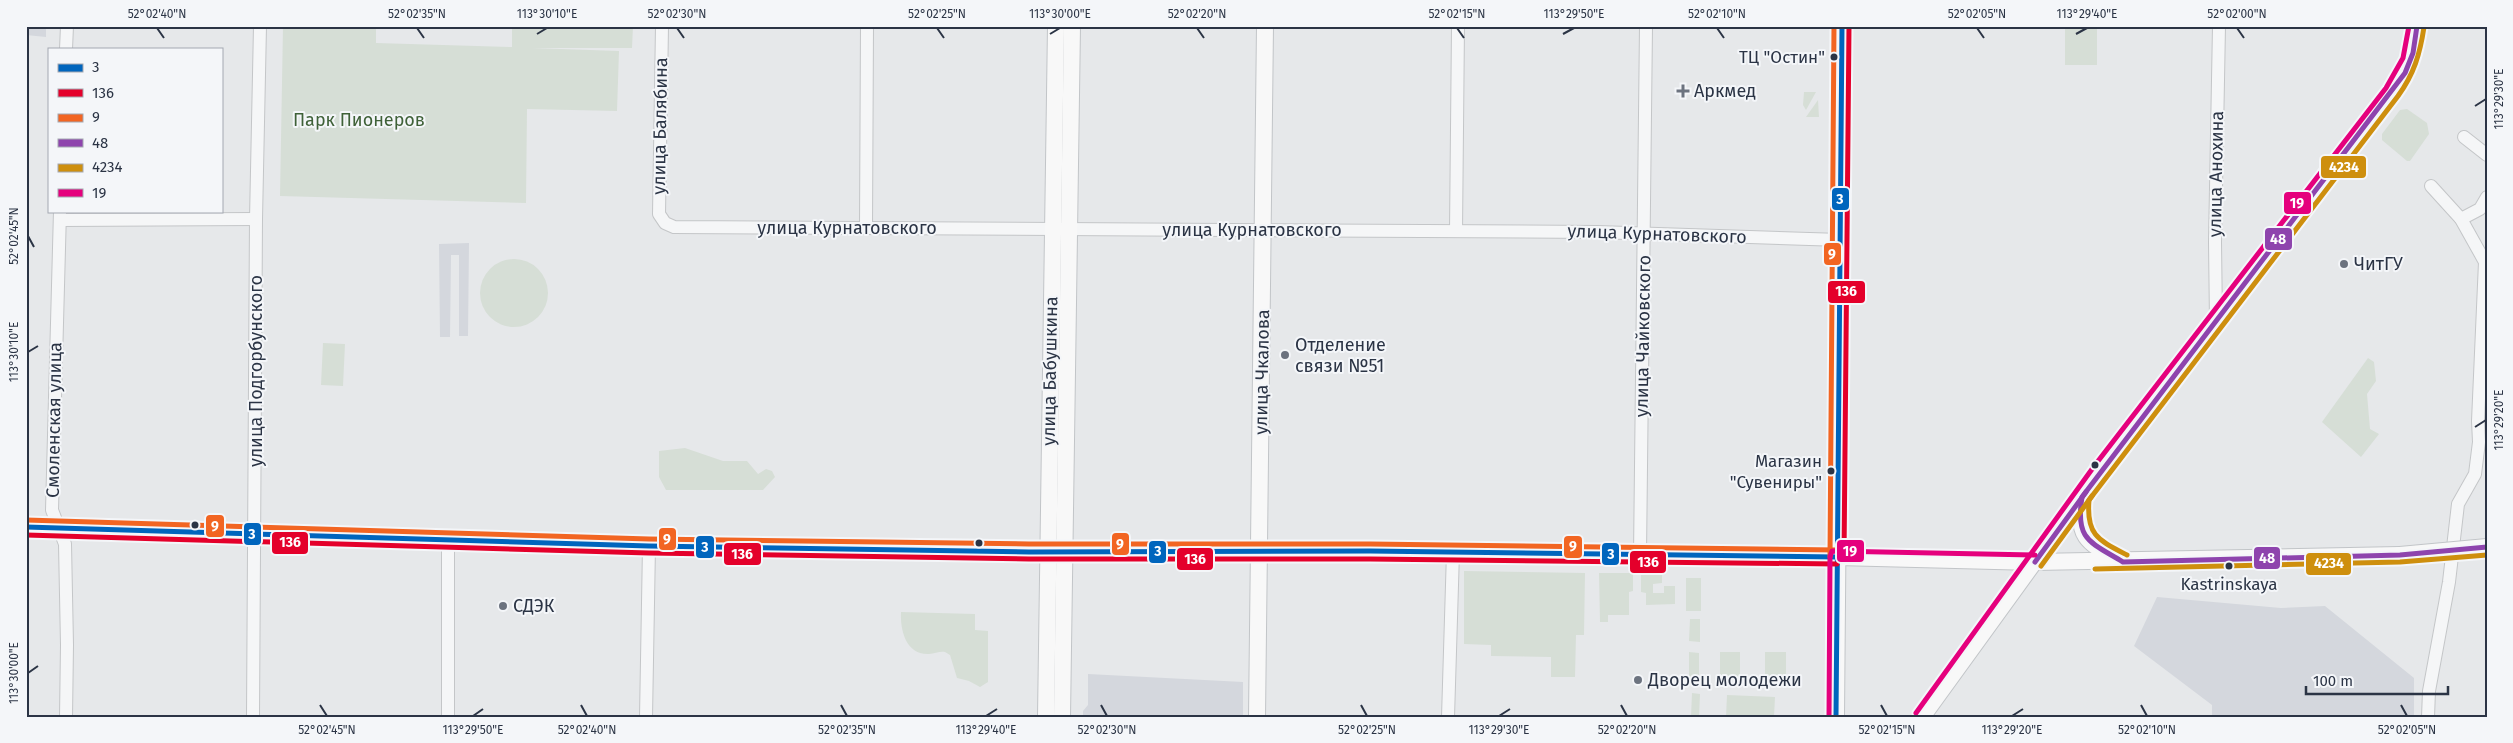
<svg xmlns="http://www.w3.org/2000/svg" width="2513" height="743" viewBox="0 0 2513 743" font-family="'Fira Sans',sans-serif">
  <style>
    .built { fill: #d4d7dd }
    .green { fill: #d6ded6 }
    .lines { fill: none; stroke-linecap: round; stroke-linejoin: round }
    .minor-casing { stroke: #c4c6c8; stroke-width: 14 }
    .major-casing { stroke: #c2c5c8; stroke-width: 18 }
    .minor { stroke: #f5f6f7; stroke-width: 12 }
    .major { stroke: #f8f8f8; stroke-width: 16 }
    .major-bridge-casing { stroke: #c2c5c8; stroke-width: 18; stroke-linecap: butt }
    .major-bridge { stroke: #f8f8f8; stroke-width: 16 }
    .bus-1-casing { stroke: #f4f6f9; stroke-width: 9 }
    .bus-2-casing { stroke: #f4f6f9; stroke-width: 9 }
    .bus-3-casing { stroke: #f4f6f9; stroke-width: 9 }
    .bus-4-casing { stroke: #f4f6f9; stroke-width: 9 }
    .bus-5-casing { stroke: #f4f6f9; stroke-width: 9 }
    .bus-6-casing { stroke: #f4f6f9; stroke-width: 9 }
    .bus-1 { stroke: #0065bd; stroke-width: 5 }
    .bus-2 { stroke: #e4002b; stroke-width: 5 }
    .bus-3 { stroke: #f26522; stroke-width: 5 }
    .bus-4 { stroke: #8e44ad; stroke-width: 5 }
    .bus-5 { stroke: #ce8f0e; stroke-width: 5 }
    .bus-6 { stroke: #e5007d; stroke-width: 5 }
    .ticks { fill: none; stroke: #2b3445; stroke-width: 2 }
    .bus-dot { fill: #2b3445; stroke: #f4f6f9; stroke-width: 2 }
    .poi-dot { fill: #6c737f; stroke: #f4f6f9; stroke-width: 2 }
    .labels { text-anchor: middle; stroke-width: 4; stroke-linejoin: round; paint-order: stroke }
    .bus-label { font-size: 17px; fill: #2b3445; stroke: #f4f6f9; text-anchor: end }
    .poi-label { font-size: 18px; fill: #2b3445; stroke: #f4f6f9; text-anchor: start }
    .park-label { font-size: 18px; fill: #3f6138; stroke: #f4f6f9 }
    .street-label { font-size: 18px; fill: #2b3445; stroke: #f4f6f9 }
    .line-badge { stroke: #f4f6f9; stroke-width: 2 }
    .badge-label { font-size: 14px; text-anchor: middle; font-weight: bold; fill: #fff }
    .neatline { fill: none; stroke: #2b3445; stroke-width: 2 }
    .ticks-label { font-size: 12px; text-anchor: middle; fill: #2b3445 }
  </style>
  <rect width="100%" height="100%" fill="#e6e8ea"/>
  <g class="built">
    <polygon points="26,26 46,26 46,37 26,35"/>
    <polygon points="469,243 468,336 459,336 459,255 451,255 450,337 440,337 439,244"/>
    <polygon points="2157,597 2281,608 2325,606 2414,678 2414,717 2212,717 2212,705 2134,646"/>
    <polygon points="1088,674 1243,682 1243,717 1083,717 1083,711 1088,705"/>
  </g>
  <g class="green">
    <polygon points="283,26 376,26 376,43 512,47 512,26 633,26 632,48 532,48 619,51 617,111 527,109 526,203 280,196"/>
    <rect x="2065" y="26" width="32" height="39"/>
    <polygon points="1804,92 1816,92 1806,110 1803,105"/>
    <polygon points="1818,100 1819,117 1806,117"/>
    <polygon points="2407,109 2427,123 2429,134 2410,161 2407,161 2382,140 2382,134 2400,110"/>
    <circle cx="514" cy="293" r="34"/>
    <polygon points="323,343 345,344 343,386 321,385"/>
    <polygon points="2368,358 2374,362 2376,381 2367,394 2370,429 2379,434 2361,457 2322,422"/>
    <polygon points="685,448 723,461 747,461 758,474 766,469 772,471 775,477 763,490 666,490 659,477 659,451"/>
    <polygon points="1464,571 1585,573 1584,635 1576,635 1575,677 1551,677 1551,657 1491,656 1491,645 1464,644"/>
    <polygon points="1662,571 1662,583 1653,584 1653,593 1664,593 1664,586 1675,586 1675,604 1646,605 1646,593 1641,592 1641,572"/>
    <polygon points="1599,573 1633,573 1633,591 1629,592 1629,615 1608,615 1608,622 1600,622"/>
    <rect x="1686" y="578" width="15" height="33"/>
    <path d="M901 612 975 614V630L988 631V682L980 687 969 681 957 678 950 655 945 652C939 651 935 654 929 654 906 655 900 630 901 612Z"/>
    <polygon points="1690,619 1700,619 1700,642 1689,641"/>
    <polygon points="1689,652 1699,653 1699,677 1689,677"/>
    <rect x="1720" y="652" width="20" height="26"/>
    <rect x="1765" y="652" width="21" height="25"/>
    <polygon points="1692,693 1700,694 1699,717 1691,717"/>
    <polygon points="1727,695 1775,697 1774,717 1726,717"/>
  </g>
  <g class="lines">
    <g class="minor-casing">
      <g id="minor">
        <polyline points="662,26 659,214 665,223 674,227 1597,232 1841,240"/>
        <polyline points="66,49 67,26"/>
        <polyline points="2464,137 2487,155"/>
        <polyline points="60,211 52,510 65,544 67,645 66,717"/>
        <polyline points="2461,219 2480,209 2487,197"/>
        <polyline points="60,220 256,219"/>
        <polyline points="866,227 867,26"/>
        <polyline points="1456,231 1458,26"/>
        <polyline points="2216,321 2215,242 2219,26"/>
        <polyline points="1640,555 1646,26"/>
        <polyline points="253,717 256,219 260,26"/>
        <polyline points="448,717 448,540"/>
        <polyline points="646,717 649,546"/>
        <polyline points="1448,717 1453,552"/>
        <polyline points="2428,717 2429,691 2449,582 2458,504 2475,474 2479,442 2478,421 2485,262 2461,219 2431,186"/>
      </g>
    </g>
    <g class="major-casing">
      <g id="major">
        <path d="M2082 499C2076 539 2089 543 2121 561"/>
        <polyline points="26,527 649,546 1029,552 1370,551 1837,557 2035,562 2400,555"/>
        <polyline points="1046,717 1056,26"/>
        <polyline points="1062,717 1072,26"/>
        <polyline points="1257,717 1265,26"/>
        <polyline points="1836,717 1842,26"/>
        <path d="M1922 717 2101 470 2392 92C2406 71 2417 52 2417 26"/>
      </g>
    </g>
    <use href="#minor" class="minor"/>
    <use href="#major" class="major"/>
    <g class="major-bridge-casing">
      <polyline id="major-bridge" points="2400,555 2487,547"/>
    </g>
    <use href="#major-bridge" class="major-bridge"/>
    <g class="bus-1-casing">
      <g id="bus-1">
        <polyline points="26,527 649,546 1029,552 1370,551 1837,557"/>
        <polyline points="1836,717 1842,26"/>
      </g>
    </g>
    <g class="bus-2-casing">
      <g id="bus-2">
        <polyline points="26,535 649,553 1029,559 1370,559 1837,564"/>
        <polyline points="1844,557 1849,26"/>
      </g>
    </g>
    <g class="bus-3-casing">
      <g id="bus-3">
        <polyline points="26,520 649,539 1029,544 1370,544 1837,550"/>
        <polyline points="1830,557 1834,26"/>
      </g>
    </g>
    <g class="bus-4-casing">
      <g id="bus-4">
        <path d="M2417 26 2413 53 2405 73 2082 497C2075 540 2090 542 2123 562L2400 555 2487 547"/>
        <polyline points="2035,562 2086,492"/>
      </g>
    </g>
    <g class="bus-5-casing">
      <g id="bus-5">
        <path d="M2127 555C2098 540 2086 535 2089 500L2398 96C2414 74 2420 54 2424 27"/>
        <polyline points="2041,566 2092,496"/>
        <polyline points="2095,569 2400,562 2487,555"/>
      </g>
    </g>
    <g class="bus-6-casing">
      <g id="bus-6">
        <polyline points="1916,713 2095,465 2386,88 2403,58 2409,26"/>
        <polyline points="1829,717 1830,557 1832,551 2035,555"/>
      </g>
    </g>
    <use href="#bus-1" class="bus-1"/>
    <use href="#bus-2" class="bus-2"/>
    <use href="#bus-3" class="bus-3"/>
    <use href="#bus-4" class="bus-4"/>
    <use href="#bus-5" class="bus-5"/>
    <use href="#bus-6" class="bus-6"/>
  </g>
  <path class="ticks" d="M157 28 164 38M417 28 424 38M677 28 684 38M937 28 944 38M1197 28 1204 38M1457 28 1464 38M1717 28 1724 38M1977 28 1984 38M2237 28 2244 38M537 34 547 28M1050 34 1060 28M1563 34 1574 28M2076 34 2087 28M2475 106 2486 99M28 236 34 247M28 352 38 346M2475 427 2486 420M28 673 38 666M320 705 327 716M581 705 587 716M841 705 847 716M1101 705 1107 716M1361 705 1367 716M1621 705 1627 716M1881 705 1887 716M2141 705 2147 716M2401 705 2407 716M473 716 483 709M986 716 997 709M1499 716 1510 709M2012 716 2023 709"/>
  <g class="bus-dot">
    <circle cx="1834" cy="57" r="4.5"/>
    <circle cx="2095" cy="465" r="4.5"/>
    <circle cx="1831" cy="471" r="4.5"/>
    <circle cx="195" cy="525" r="4.5"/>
    <circle cx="979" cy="543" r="4.5"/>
    <circle cx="2229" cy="566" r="4.5"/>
  </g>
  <g class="poi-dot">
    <path d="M1680.5 83.5h5v5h5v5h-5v5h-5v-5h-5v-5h5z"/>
    <circle cx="2344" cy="264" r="5"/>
    <circle cx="1285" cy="355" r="5"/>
    <circle cx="503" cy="606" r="5"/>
    <circle cx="1638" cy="680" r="5"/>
  </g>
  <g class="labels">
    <g class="bus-label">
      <text x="1825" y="63">ТЦ "Остин"</text>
      <text x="1822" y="467">Магазин<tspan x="1822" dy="21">"Сувениры"</tspan></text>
      <text x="2229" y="590" text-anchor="middle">Kastrinskaya</text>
    </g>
    <g class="poi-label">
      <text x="1694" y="97">Аркмед</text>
      <text x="2354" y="270">ЧитГУ</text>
      <text x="1295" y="351">Отделение<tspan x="1295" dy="21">связи №51</tspan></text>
      <text x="513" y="612">СДЭК</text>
      <text x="1648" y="686">Дворец молодежи</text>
    </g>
    <g class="park-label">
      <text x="359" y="126">Парк Пионеров</text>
    </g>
    <g class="street-label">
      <text transform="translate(660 126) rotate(-89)" y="6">улица Балябина</text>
      <text transform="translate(2216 174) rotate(-89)" y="6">улица Анохина</text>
      <text x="847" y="234">улица Курнатовского</text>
      <text x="1252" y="236">улица Курнатовского</text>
      <text transform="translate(1657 234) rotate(2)" y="6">улица Курнатовского</text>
      <text transform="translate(1643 336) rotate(-89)" y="6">улица Чайковского</text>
      <text transform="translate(256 371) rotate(-90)" y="6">улица Подгорбунского</text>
      <text transform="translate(1050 371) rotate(-89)" y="6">улица Бабушкина</text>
      <text transform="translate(1262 372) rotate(-89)" y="6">улица Чкалова</text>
      <text transform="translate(54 420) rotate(-89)" y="6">Смоленская улица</text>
    </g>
  </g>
  <g class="line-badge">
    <rect x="2320" y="155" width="47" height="24" rx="5" fill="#ce8f0e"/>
    <rect x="1831" y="187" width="19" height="24" rx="5" fill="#0065bd"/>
    <rect x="2283" y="191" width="29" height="24" rx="5" fill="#e5007d"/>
    <rect x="2264" y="227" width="29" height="24" rx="5" fill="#8e44ad"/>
    <rect x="1823" y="242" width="19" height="24" rx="5" fill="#f26522"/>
    <rect x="1827" y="280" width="39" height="24" rx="5" fill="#e4002b"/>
    <rect x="205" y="514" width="20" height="24" rx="5" fill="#f26522"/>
    <rect x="243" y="522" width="19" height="24" rx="5" fill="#0065bd"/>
    <rect x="658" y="527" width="19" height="24" rx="5" fill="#f26522"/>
    <rect x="271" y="531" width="38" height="24" rx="5" fill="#e4002b"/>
    <rect x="1111" y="532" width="19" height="24" rx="5" fill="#f26522"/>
    <rect x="1563" y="535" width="20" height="24" rx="5" fill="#f26522"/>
    <rect x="695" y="535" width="20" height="24" rx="5" fill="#0065bd"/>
    <rect x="1836" y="539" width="29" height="24" rx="5" fill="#e5007d"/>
    <rect x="1148" y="540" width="19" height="24" rx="5" fill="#0065bd"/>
    <rect x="1601" y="542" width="19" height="24" rx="5" fill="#0065bd"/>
    <rect x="723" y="542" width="39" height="24" rx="5" fill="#e4002b"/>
    <rect x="2253" y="546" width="28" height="24" rx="5" fill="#8e44ad"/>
    <rect x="1176" y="547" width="38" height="24" rx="5" fill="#e4002b"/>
    <rect x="1629" y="550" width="38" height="24" rx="5" fill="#e4002b"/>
    <rect x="2305" y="552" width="47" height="24" rx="5" fill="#ce8f0e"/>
  </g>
  <g class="badge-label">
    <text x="2344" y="172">4234</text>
    <text x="1840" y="204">3</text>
    <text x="2297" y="208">19</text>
    <text x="2278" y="244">48</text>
    <text x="1832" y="259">9</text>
    <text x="1846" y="296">136</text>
    <text x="215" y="531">9</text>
    <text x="252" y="539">3</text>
    <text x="667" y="544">9</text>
    <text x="290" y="547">136</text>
    <text x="1120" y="549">9</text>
    <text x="1573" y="551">9</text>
    <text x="705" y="552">3</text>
    <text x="1850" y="556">19</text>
    <text x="1158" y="556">3</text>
    <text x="1611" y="559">3</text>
    <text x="742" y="559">136</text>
    <text x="2267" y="563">48</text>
    <text x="1195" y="564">136</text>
    <text x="1648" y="567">136</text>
    <text x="2329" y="568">4234</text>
  </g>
  <rect width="2513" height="743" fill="none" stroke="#f4f6f9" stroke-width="55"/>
  <rect x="48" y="48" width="175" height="165" fill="#f4f6f9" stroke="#a4a8b1"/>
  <rect x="58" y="64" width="25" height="8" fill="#0065bd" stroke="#a4a8b1"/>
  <text x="92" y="72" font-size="15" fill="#2b3445">3</text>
  <rect x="58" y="89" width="25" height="8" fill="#e4002b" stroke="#a4a8b1"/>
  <text x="92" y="98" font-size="15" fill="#2b3445">136</text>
  <rect x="58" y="114" width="25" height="8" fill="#f26522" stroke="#a4a8b1"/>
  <text x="92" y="122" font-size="15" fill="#2b3445">9</text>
  <rect x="58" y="139" width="25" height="8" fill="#8e44ad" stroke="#a4a8b1"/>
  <text x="92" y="148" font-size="15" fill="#2b3445">48</text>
  <rect x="58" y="164" width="25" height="8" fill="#ce8f0e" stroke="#a4a8b1"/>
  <text x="92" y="172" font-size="15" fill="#2b3445">4234</text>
  <rect x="58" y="189" width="25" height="8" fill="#e5007d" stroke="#a4a8b1"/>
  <text x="92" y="198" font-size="15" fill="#2b3445">19</text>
  <path d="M2306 686v8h142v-8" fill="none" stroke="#2b3445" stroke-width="2.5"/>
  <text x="2313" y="686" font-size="15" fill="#2b3445" stroke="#f4f6f9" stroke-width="4" paint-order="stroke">100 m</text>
  <rect x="28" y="28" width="2458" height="688" class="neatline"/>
  <g class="ticks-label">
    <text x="157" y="18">52°02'40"N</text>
    <text x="417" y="18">52°02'35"N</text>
    <text x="547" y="18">113°30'10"E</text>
    <text x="677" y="18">52°02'30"N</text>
    <text x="937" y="18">52°02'25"N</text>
    <text x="1060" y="18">113°30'00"E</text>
    <text x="1197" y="18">52°02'20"N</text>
    <text x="1457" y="18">52°02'15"N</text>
    <text x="1574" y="18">113°29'50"E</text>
    <text x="1717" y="18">52°02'10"N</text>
    <text x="1977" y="18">52°02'05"N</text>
    <text x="2087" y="18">113°29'40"E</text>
    <text x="2237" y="18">52°02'00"N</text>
    <text transform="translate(2499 99) rotate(-90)" y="4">113°29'30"E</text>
    <text transform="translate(14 236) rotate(-90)" y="4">52°02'45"N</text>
    <text transform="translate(14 352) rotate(-90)" y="4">113°30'10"E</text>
    <text transform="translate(2499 420) rotate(-90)" y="4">113°29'20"E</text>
    <text transform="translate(14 673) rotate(-90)" y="4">113°30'00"E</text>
    <text x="327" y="734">52°02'45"N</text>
    <text x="473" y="734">113°29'50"E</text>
    <text x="587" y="734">52°02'40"N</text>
    <text x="847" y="734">52°02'35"N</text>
    <text x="986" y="734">113°29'40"E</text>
    <text x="1107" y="734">52°02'30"N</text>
    <text x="1367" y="734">52°02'25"N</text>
    <text x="1499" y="734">113°29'30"E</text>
    <text x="1627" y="734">52°02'20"N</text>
    <text x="1887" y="734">52°02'15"N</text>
    <text x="2012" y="734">113°29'20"E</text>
    <text x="2147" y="734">52°02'10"N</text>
    <text x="2407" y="734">52°02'05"N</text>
  </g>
</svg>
